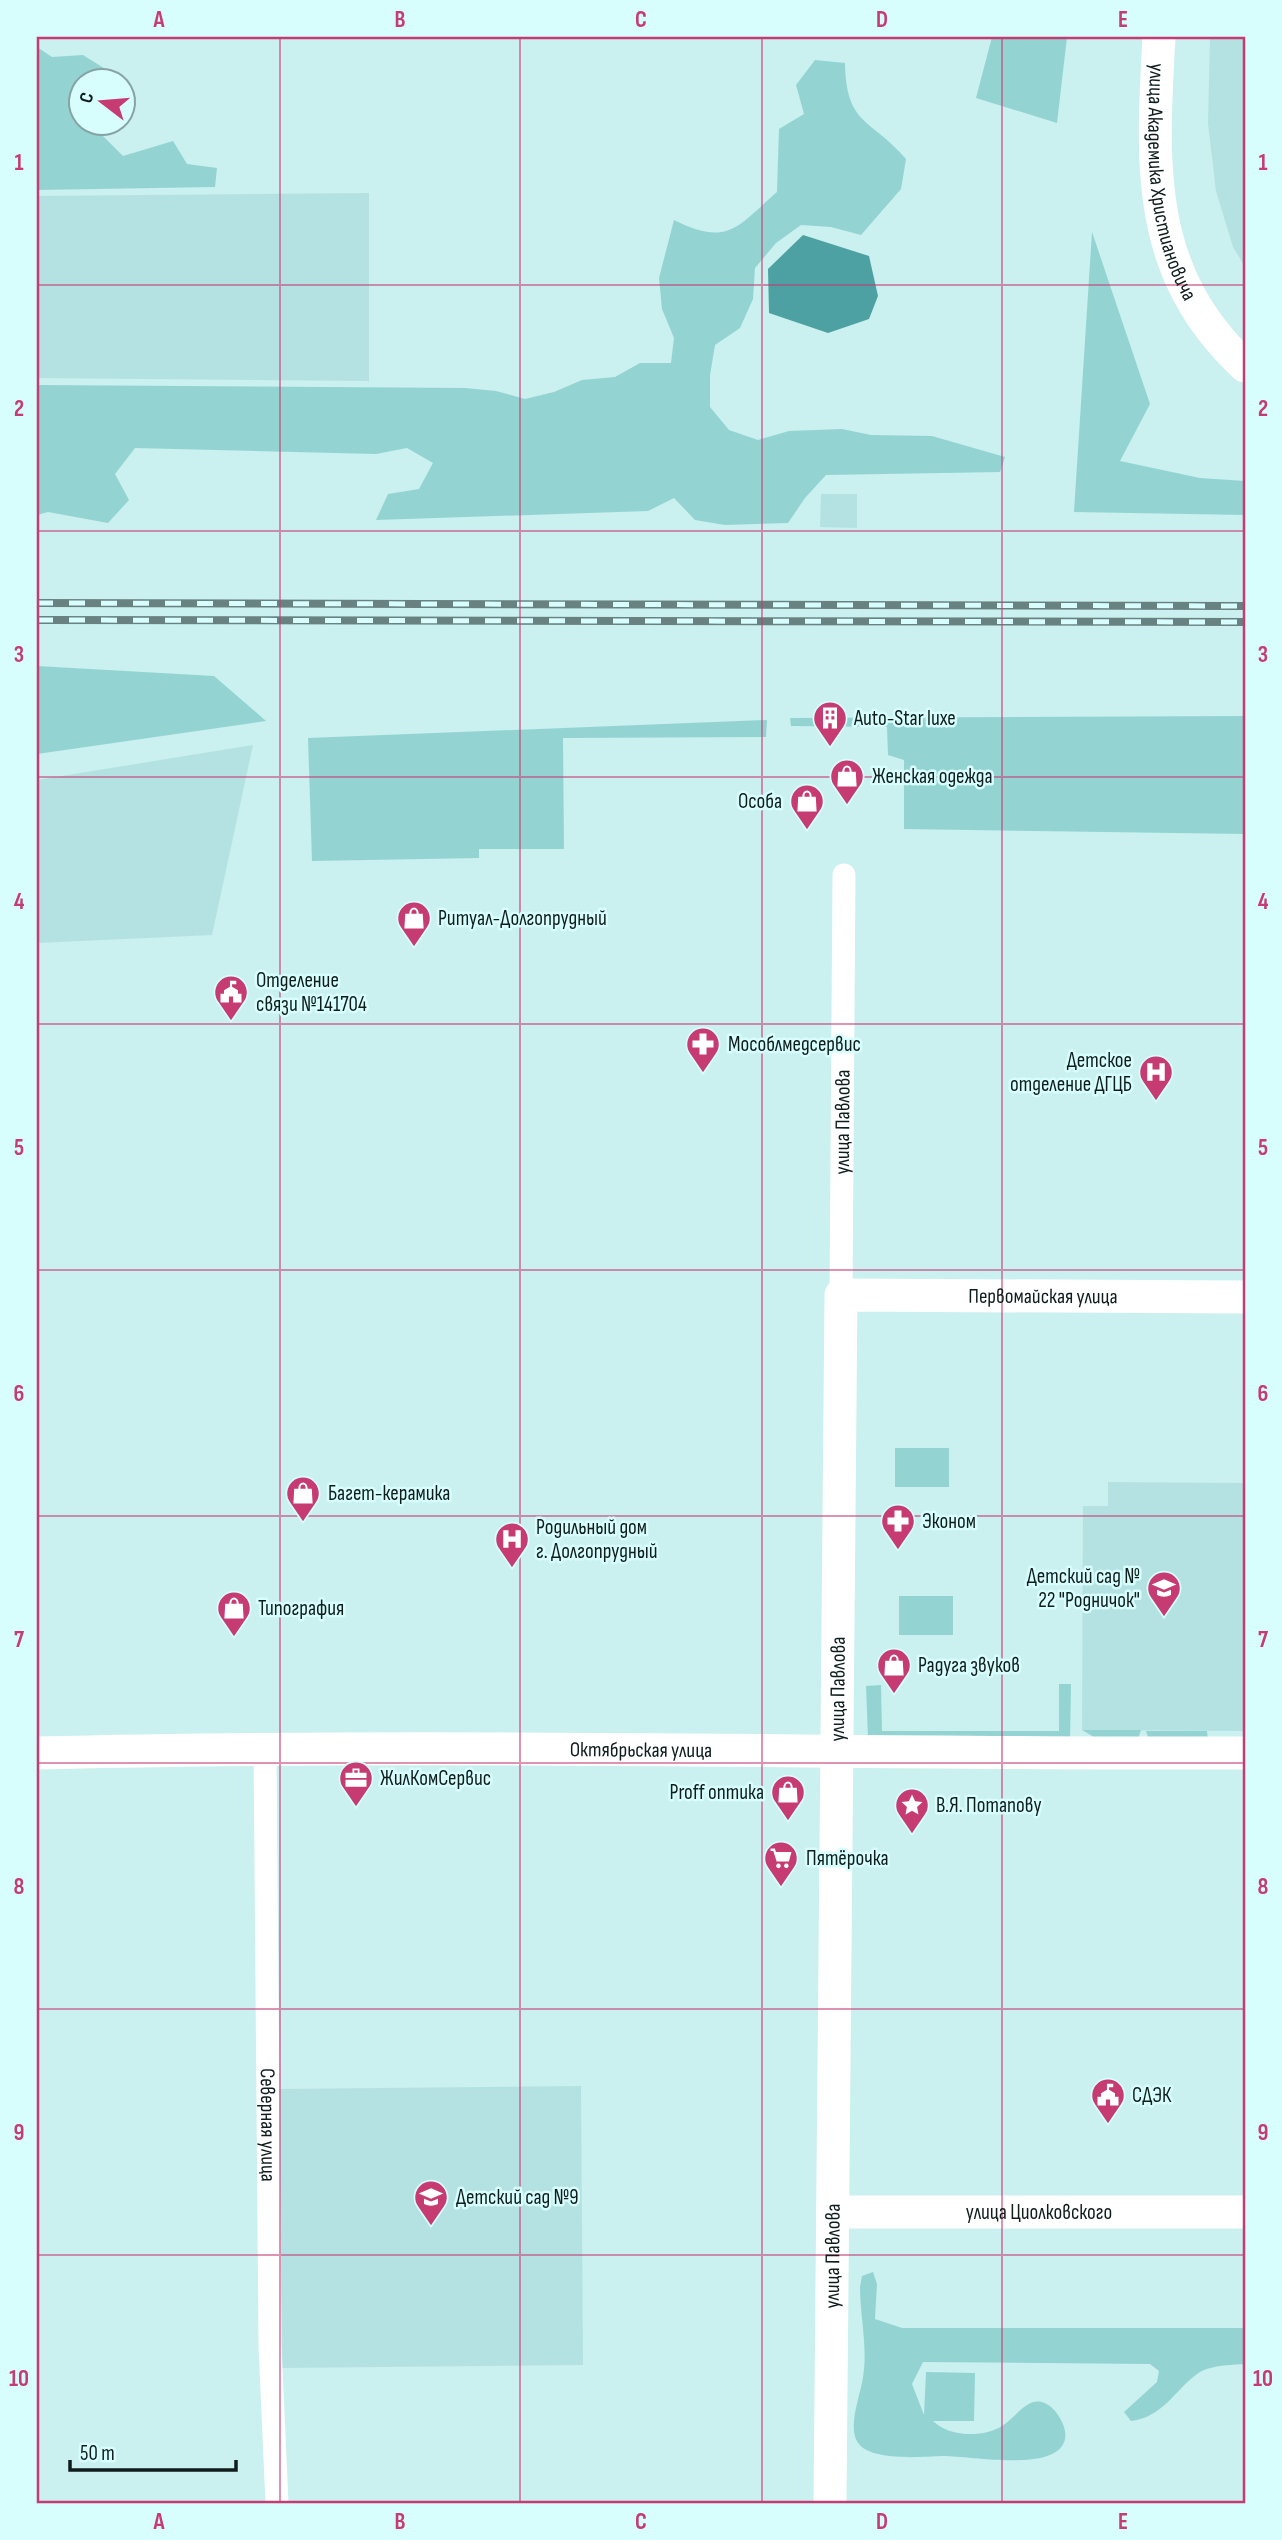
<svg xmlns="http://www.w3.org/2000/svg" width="1282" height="2540" viewBox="0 0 1282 2540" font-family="'Sofia Sans Condensed',sans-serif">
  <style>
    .built { fill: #b4e2e2 }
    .green { fill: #93d4d3 }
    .water { fill: #4da1a2 }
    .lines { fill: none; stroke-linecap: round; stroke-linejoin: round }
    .street { stroke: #fff; stroke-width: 23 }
    .secondary { stroke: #fff; stroke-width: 33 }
    .rail-casing { stroke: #688281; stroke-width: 8 }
    .rail { stroke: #d7fdfd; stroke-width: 5; stroke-dasharray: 16; stroke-linecap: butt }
    .grid { fill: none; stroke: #c53b72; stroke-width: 2; stroke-opacity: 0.55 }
    .labels { text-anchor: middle; stroke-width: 5; stroke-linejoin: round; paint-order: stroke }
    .street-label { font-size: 21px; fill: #0f1d1d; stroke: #d7fdfd }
    .poi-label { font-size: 21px; fill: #0f1d1d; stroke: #d7fdfd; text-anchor: start }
    .neatline { fill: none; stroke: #c53b72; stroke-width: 2.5 }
    .grid-label { font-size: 23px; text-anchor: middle; font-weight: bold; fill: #c53b72 }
  </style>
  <rect width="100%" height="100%" fill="#caf0ef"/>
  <g class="built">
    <polygon points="1210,37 1245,37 1245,267 1233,247 1216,191 1208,124"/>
    <polygon points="369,193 369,381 37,378 37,196"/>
    <polygon points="821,494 857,494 857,528 820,527"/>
    <polygon points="253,745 212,935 37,943 37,780"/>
    <polygon points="1108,1482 1245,1483 1245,1731 1082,1730 1083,1506 1108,1506"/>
    <polygon points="581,2086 583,2365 282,2368 279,2089"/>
  </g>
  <g class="green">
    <polygon points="992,37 1067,37 1057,123 976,98"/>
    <polygon points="37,47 52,57 83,55 107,70 106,80 80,80 80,122 103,123 102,135 123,156 173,141 187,164 217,168 215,187 37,190"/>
    <path d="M815 60 845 63C846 126 871 118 906 159L901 189 861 235 831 227 801 225 776 243 755 268 753 299 740 328 715 345 710 375V407L729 430 758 440 789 431 842 429 871 435 932 436 1005 457 1000 472 826 475 805 498 788 523 725 525 695 520 674 498 648 511 376 520 388 494 419 489 433 463 407 448 376 454 135 448 115 474 129 500 108 523 48 512 37 515V385L465 388 496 391 525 399 554 392 582 380 615 377 640 363H671L674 338 662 309 659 278 674 220C728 247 737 227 777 192L779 129 804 114 796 85Z"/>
    <polygon points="1092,232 1150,404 1120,461 1200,478 1245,481 1245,515 1074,512"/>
    <polygon points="37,666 214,676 266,721 37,754"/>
    <polygon points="1245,716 1245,834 904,829 904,760 888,755 887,727 791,726 790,718"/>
    <polygon points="767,720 766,737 563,738 564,849 479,849 479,858 312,861 308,738"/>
    <rect x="895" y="1448" width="54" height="39"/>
    <rect x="899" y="1596" width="54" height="39"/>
    <polygon points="1059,1684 1071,1684 1070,1741 868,1738 866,1686 881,1685 882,1731 1059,1731"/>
    <polygon points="1082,1730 1141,1730 1138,1739 1099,1740"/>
    <polygon points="1146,1731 1207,1731 1208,1741 1148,1737"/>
    <path d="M873 2272 877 2284 875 2319 902 2328H1245V2364C1231 2365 1209 2365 1197 2374 1174 2391 1163 2417 1131 2421L1124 2412 1157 2382 1159 2371 1150 2364 923 2362 912 2384 924 2415 926 2372 975 2373 974 2421H933C949 2437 983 2438 1002 2426 1017 2418 1032 2386 1055 2411 1061 2418 1067 2430 1065 2439 1058 2474 968 2455 941 2456 922 2457 872 2461 859 2444 846 2429 861 2394 863 2377 868 2348 860 2316 860 2287L862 2276Z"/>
  </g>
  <polygon class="water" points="803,235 869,256 878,296 869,319 828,333 769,313 768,269"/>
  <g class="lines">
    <g class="street">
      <path id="s1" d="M841 1295 844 875"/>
      <path id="s2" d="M265 1747 270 2346 277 2503"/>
    </g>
    <g class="secondary">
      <path id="s3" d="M1159 37C1152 163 1144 272 1245 366"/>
      <path id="s4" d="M37 1753C440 1743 842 1754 1245 1753"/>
      <path id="s5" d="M833 2212H1245"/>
      <path id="s6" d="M830 2503 841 1295 1245 1297"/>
    </g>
    <g class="rail-casing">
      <g id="rail">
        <polyline points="37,603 1245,606"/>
        <polyline points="37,620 1245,622"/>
      </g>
    </g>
    <use href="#rail" class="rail"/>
  </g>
  <path class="grid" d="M280 37V2503M520 37V2503M762 37V2503M1002 37V2503M37 285H1245M37 531H1245M37 777H1245M37 1024H1245M37 1270H1245M37 1516H1245M37 1763H1245M37 2009H1245M37 2255H1245"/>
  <defs>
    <g id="building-pin" transform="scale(1.75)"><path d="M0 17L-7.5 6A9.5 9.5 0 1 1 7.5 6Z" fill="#c53b72" stroke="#d7fdfd"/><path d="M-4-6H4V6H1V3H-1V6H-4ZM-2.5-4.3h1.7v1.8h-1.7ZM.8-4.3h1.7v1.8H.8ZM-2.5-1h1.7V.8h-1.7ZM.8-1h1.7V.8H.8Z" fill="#fff"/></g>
    <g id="shop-pin" transform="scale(1.75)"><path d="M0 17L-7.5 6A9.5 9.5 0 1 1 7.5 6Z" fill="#c53b72" stroke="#d7fdfd"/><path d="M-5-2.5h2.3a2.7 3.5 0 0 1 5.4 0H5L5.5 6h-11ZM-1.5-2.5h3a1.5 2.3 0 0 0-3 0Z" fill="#fff"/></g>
    <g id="civic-pin" transform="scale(1.75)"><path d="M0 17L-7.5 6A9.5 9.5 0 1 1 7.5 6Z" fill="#c53b72" stroke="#d7fdfd"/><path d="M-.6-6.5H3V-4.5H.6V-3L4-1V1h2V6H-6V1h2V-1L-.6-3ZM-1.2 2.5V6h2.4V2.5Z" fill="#fff"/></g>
    <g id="pharmacy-pin" transform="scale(1.75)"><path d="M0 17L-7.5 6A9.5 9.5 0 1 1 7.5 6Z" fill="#c53b72" stroke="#d7fdfd"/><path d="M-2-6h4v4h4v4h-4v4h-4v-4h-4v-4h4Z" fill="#fff"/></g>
    <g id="hospital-pin" transform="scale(1.75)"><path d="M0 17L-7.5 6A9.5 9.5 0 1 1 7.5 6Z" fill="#c53b72" stroke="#d7fdfd"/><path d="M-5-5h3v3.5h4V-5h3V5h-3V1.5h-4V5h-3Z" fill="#fff"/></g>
    <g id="school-pin" transform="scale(1.75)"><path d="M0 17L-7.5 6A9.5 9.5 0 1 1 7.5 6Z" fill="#c53b72" stroke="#d7fdfd"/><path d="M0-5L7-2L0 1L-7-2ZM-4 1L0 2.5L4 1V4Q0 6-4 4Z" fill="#fff"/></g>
    <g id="office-pin" transform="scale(1.75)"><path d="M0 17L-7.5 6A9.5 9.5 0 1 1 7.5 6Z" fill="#c53b72" stroke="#d7fdfd"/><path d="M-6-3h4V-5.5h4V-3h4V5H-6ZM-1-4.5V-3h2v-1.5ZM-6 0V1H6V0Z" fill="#fff"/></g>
    <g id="sight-pin" transform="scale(1.75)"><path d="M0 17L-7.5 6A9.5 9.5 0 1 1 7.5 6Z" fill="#c53b72" stroke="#d7fdfd"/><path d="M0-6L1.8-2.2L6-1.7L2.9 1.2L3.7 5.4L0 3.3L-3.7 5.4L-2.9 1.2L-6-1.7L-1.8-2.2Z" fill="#fff"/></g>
    <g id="supermarket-pin" transform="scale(1.75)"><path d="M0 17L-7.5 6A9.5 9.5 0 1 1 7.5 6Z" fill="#c53b72" stroke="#d7fdfd"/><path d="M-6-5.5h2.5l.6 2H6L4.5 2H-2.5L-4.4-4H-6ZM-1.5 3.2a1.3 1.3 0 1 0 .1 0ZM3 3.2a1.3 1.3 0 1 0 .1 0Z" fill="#fff"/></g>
  </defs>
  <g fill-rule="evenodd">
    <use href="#building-pin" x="830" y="718"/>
    <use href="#shop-pin" x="847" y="776"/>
    <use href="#shop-pin" x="807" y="801"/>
    <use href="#shop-pin" x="414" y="918"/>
    <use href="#civic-pin" x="231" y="992"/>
    <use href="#pharmacy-pin" x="703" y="1044"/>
    <use href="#hospital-pin" x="1156" y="1072"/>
    <use href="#shop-pin" x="303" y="1493"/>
    <use href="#pharmacy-pin" x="898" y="1521"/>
    <use href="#hospital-pin" x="512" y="1539"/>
    <use href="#school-pin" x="1164" y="1588"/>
    <use href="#shop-pin" x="234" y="1608"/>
    <use href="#shop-pin" x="894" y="1665"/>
    <use href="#office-pin" x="356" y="1778"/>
    <use href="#shop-pin" x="788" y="1792"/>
    <use href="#sight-pin" x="912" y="1805"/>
    <use href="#supermarket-pin" x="781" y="1858"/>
    <use href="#civic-pin" x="1108" y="2095"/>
    <use href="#school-pin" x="431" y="2197"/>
  </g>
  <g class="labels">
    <g class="street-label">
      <text dy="7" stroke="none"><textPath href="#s3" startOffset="147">улица Академика Христиановича</textPath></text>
      <text dy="7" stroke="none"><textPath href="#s1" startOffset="173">улица Павлова</textPath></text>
      <text dy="7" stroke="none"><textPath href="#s6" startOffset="1410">Первомайская улица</textPath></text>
      <text dy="7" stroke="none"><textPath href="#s6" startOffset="814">улица Павлова</textPath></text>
      <text dy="7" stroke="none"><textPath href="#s4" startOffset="604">Октябрьская улица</textPath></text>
      <text dy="7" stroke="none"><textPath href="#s2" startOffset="378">Северная улица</textPath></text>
      <text dy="7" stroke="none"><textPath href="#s5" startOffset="206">улица Циолковского</textPath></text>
      <text dy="7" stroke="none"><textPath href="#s6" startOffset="247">улица Павлова</textPath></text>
    </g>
    <g class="poi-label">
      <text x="854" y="725">Auto-Star luxe</text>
      <text x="872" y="783">Женская одежда</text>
      <text x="782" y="808" text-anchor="end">Особа</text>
      <text x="438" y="925">Ритуал-Долгопрудный</text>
      <text x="256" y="987">Отделение<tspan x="256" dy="24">связи №141704</tspan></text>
      <text x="728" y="1051">Мособлмедсервис</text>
      <text x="1132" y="1067" text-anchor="end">Детское<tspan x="1132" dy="24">отделение ДГЦБ</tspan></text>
      <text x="328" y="1500">Багет-керамика</text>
      <text x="922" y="1528">Эконом</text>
      <text x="536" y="1534">Родильный дом<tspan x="536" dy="24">г. Долгопрудный</tspan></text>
      <text x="1140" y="1583" text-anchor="end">Детский сад №<tspan x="1140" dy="24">22 "Родничок"</tspan></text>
      <text x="258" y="1615">Типография</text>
      <text x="918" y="1672">Радуга звуков</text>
      <text x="380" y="1785">ЖилКомСервис</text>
      <text x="764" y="1799" text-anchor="end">Proff оптика</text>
      <text x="936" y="1812">В.Я. Потапову</text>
      <text x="806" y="1865">Пятёрочка</text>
      <text x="1132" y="2102">СДЭК</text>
      <text x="456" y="2204">Детский сад №9</text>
    </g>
  </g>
  <rect width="1282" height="2540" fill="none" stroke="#d7fdfd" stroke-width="77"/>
  <g transform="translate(102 102) rotate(286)"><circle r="33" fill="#d7fdfd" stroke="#87a3a3" stroke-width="2"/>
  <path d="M0-5L12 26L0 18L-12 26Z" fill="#c53b72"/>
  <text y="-10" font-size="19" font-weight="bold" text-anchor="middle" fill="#0f1d1d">С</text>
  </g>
  <path d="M70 2460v10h166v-10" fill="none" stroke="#0f1d1d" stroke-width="3.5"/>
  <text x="80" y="2460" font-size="21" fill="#0f1d1d" stroke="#d7fdfd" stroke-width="5" paint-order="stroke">50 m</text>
  <rect x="38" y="38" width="1206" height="2464" class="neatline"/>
  <g class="grid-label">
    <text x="159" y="27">A</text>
    <text x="400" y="27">B</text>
    <text x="641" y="27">C</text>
    <text x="882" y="27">D</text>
    <text x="1123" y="27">E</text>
    <text x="19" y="170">1</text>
    <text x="1263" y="170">1</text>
    <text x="19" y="416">2</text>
    <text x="1263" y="416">2</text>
    <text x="19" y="662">3</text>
    <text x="1263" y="662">3</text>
    <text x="19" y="909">4</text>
    <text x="1263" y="909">4</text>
    <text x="19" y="1155">5</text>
    <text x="1263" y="1155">5</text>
    <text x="19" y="1401">6</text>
    <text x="1263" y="1401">6</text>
    <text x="19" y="1647">7</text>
    <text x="1263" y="1647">7</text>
    <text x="19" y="1894">8</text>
    <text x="1263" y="1894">8</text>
    <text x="19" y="2140">9</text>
    <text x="1263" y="2140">9</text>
    <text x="19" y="2386">10</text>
    <text x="1263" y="2386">10</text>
    <text x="159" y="2529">A</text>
    <text x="400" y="2529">B</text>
    <text x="641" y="2529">C</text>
    <text x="882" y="2529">D</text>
    <text x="1123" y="2529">E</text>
  </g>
</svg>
